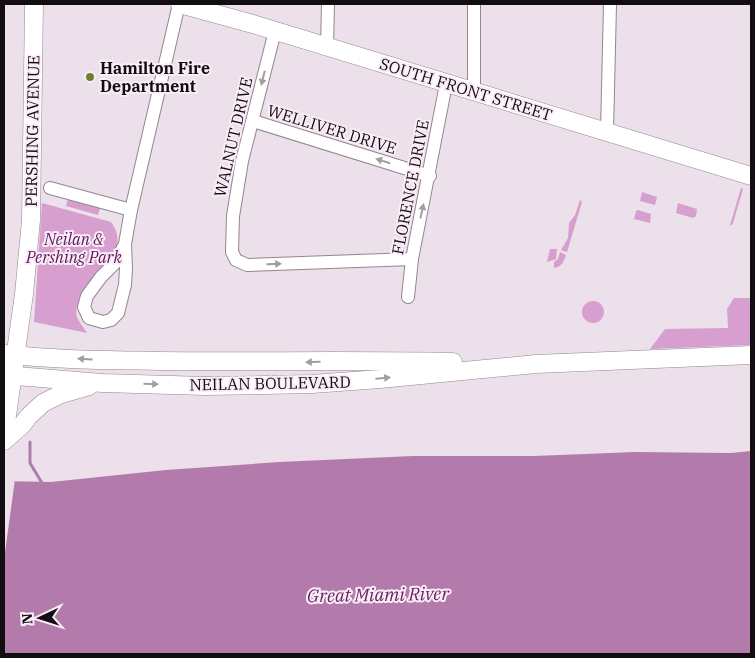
<svg xmlns="http://www.w3.org/2000/svg" width="755" height="658" viewBox="0 0 755 658" font-family="'IBM Plex Serif',serif">
  <style>
    .green { fill: #d69fcf }
    .water { fill: #b37bac }
    .pier { fill: #ece0ea }
    .lines { fill: none; stroke-linecap: round; stroke-linejoin: round }
    .stream { stroke: #b37bac; stroke-width: 3 }
    .street-casing { stroke: #928790; stroke-width: 14 }
    .secondary-casing { stroke: #928790; stroke-width: 19 }
    .street { stroke: #fff; stroke-width: 12 }
    .secondary { stroke: #fff; stroke-width: 18 }
    .oneway { fill: #a09e9f }
    .poi-dot { fill: #6d8030; stroke: #faedf8; stroke-width: 2 }
    .labels { text-anchor: middle; stroke-width: 4; stroke-linejoin: round; paint-order: stroke }
    .poi-label { font-size: 16px; font-weight: bold; fill: #110d10; stroke: #faedf8; text-anchor: start }
    .street-label { font-size: 16px; fill: #110d10; stroke: #faedf8 }
    .park-label { font-size: 16px; font-style: italic; fill: #5b1857; stroke: #faedf8 }
    .water-label { font-size: 18px; font-style: italic; fill: #682463; stroke: #faedf8 }
  </style>
  <rect width="100%" height="100%" fill="#ece0ea"/>
  <g class="green">
    <polygon points="71,188 103,198 98,215 66,206"/>
    <polygon points="741,188 743,189 733,223 732,225 730,225"/>
    <polygon points="642,192 657,197 655,205 640,201"/>
    <polygon points="580,200 582,202 567,252 561,250 568,238 569,223 575,215"/>
    <path d="M42 203 111 222C139 260 69 286 77 317 79 322 84 328 87 333L34 322Z"/>
    <polygon points="678,203 697,209 696,216 693,218 676,213"/>
    <polygon points="638,210 651,214 650,223 634,219 636,211"/>
    <polygon points="550,249 557,249 556,259 547,262"/>
    <path d="M560 252 566 255C564 261 562 267 554 268V262L558 259Z"/>
    <polygon points="734,298 751,298 751,345 650,349 665,329 728,328 727,309"/>
    <circle cx="593" cy="312" r="11"/>
  </g>
  <polygon class="water" points="751,451 751,654 4,654 4,481 51,482 166,470 279,462 413,456 534,456 635,452 731,453"/>
  <polygon class="pier" points="4,479 15,479 4,560"/>
  <g class="lines">
    <polyline class="stream" points="30,442 30,463 42,483"/>
    <g class="street-casing">
      <g id="street">
        <polyline points="275,31 242,161 233,216 232,252 236,260 247,265 412,259"/>
        <polyline points="327,47 328,4"/>
        <polyline points="474,91 474,4"/>
        <polyline points="253,121 430,176"/>
        <polyline points="607,132 610,4"/>
        <polyline points="50,188 131,210"/>
        <polyline points="125,244 115,263 101,277 87,296 84,307 89,318 103,322 111,320 118,313 125,285 126,269 125,244 131,210 179,4"/>
        <polyline points="408,297 412,259 446,84"/>
      </g>
    </g>
    <g class="secondary-casing">
      <g id="secondary">
        <polyline points="180,4 253,24 751,176"/>
        <path d="M4 354C55 360 108 360 160 361 258 362 356 360 453 362"/>
        <polyline points="4,375 102,383 206,386 266,385 312,384 380,379 536,364 751,355"/>
        <polyline points="4,437 24,294 31,220 34,4"/>
        <polyline points="4,441 22,425 29,416 43,403 61,394 89,386"/>
      </g>
    </g>
    <use href="#street" class="street"/>
    <use href="#secondary" class="secondary"/>
  </g>
  <defs><path id="oneway-solid" d="M-6-.8H1V-3.2L6.5 0L1 3.2V.8H-6Z" transform="scale(1.25)"/></defs>
  <g class="oneway">
    <use href="#oneway-solid" transform="translate(263 78) rotate(104)"/>
    <use href="#oneway-solid" transform="translate(383 161) rotate(-163)"/>
    <use href="#oneway-solid" transform="translate(422 211) rotate(-78)"/>
    <use href="#oneway-solid" transform="translate(274 264) rotate(-2)"/>
    <use href="#oneway-solid" transform="translate(85 359) rotate(-177)"/>
    <use href="#oneway-solid" transform="translate(313 362) rotate(179)"/>
    <use href="#oneway-solid" transform="translate(383 378) rotate(-5)"/>
    <use href="#oneway-solid" transform="translate(151 384) rotate(2)"/>
  </g>
  <circle class="poi-dot" cx="90" cy="77" r="5"/>
  <g class="labels">
    <g class="poi-label">
      <text x="100" y="74">Hamilton Fire<tspan x="100" dy="18">Department</tspan></text>
    </g>
    <g class="street-label">
      <text transform="translate(466 89) rotate(17)" y="6">SOUTH FRONT STREET</text>
      <text transform="translate(332 129) rotate(17)" y="6">WELLIVER DRIVE</text>
      <text transform="translate(32 131) rotate(-89)" y="6">PERSHING AVENUE</text>
      <text transform="translate(233 137) rotate(-77)" y="6">WALNUT DRIVE</text>
      <text transform="translate(410 187) rotate(-79)" y="6">FLORENCE DRIVE</text>
      <text transform="translate(270 383) rotate(-1)" y="6">NEILAN BOULEVARD</text>
    </g>
    <g class="park-label">
      <text x="74" y="245">Neilan &amp;<tspan x="74" dy="18">Pershing Park</tspan></text>
    </g>
    <g class="water-label">
      <text transform="translate(378 595) rotate(-1)" y="6">Great Miami River</text>
    </g>
  </g>
  <rect width="755" height="658" fill="none" stroke="#110d10" stroke-width="10"/>
  <g transform="translate(40 618) rotate(266)" stroke="#faedf8" stroke-width="4" paint-order="stroke">
  <path d="M0-4L9 19L0 12L-9 19Z" fill="#110d10"/>
  <text y="-8" font-size="14" font-weight="bold" text-anchor="middle" fill="#110d10">N</text>
  </g>
</svg>
